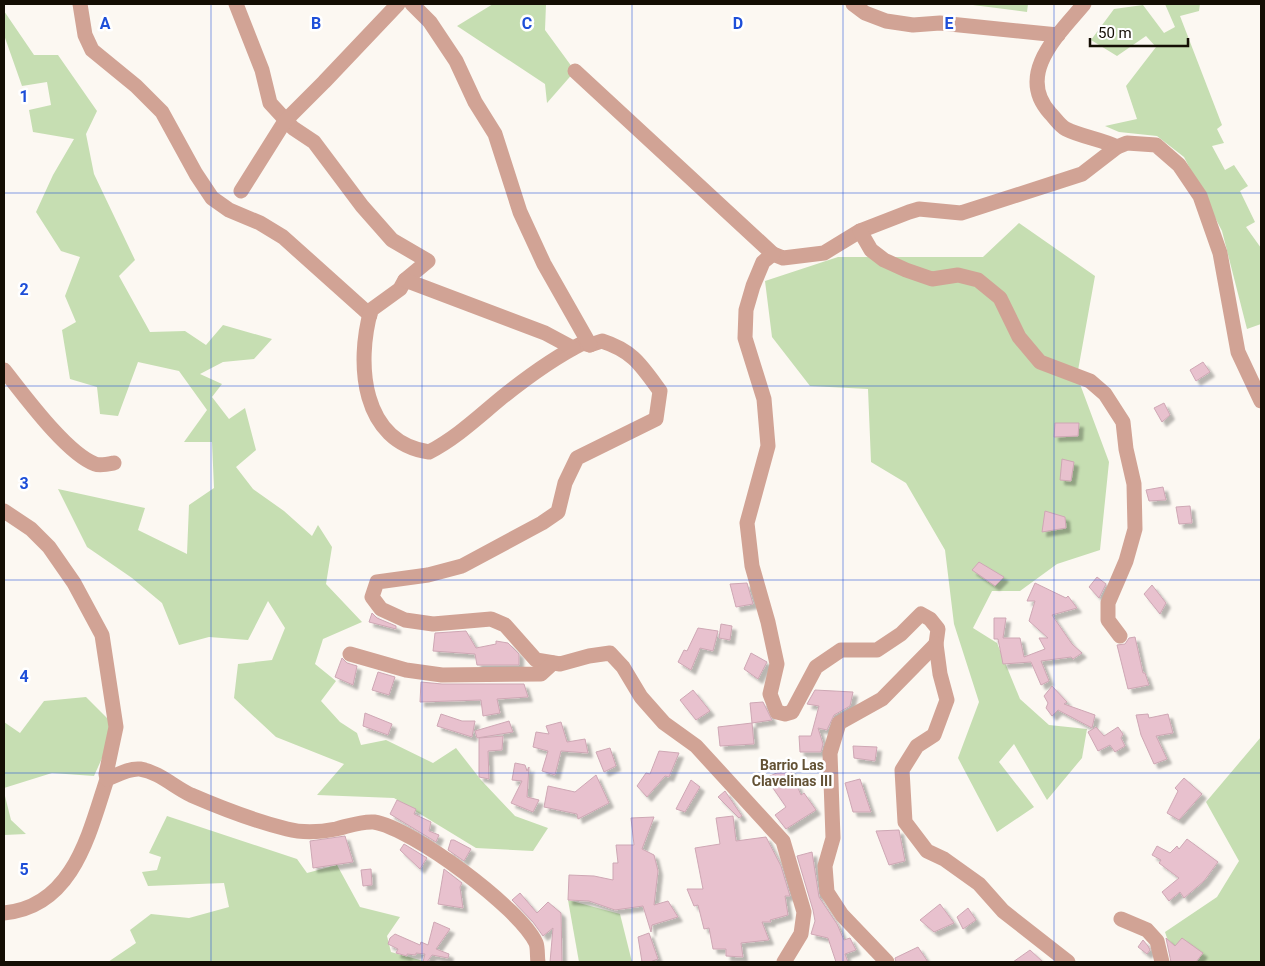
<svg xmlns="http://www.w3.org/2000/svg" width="1265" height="966" viewBox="0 0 1265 966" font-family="Roboto,sans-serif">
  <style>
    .green { fill: #c6deb2 }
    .building { fill: #e8c1ce; stroke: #cea7b4; filter: url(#shadow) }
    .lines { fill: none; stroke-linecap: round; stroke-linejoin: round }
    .minor { stroke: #d1a395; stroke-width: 15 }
    .grid { fill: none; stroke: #1d4ed8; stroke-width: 1; stroke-opacity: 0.55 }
    .labels { text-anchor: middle; stroke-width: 5; stroke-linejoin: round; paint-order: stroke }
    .neighbourhood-label { font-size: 14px; font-weight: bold; fill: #635235; stroke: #fff }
    .grid-label { font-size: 16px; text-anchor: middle; font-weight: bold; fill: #1d4ed8; stroke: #fff; stroke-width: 5; stroke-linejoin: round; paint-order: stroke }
  </style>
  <defs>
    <filter id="shadow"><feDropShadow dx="4.5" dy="4.5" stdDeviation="1" flood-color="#0004"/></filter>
  </defs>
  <rect width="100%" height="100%" fill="#fcf8f2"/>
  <g class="green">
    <polygon points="493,4 546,4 545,30 575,71 547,103 545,84 457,26"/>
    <polygon points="965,4 1028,4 1027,12"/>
    <polygon points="1165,4 1200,4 1199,11 1180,16 1222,125 1217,129 1224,143 1212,146 1225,170 1234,165 1248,186 1240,191 1255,222 1246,227 1261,248 1261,324 1247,329 1222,231 1184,157 1157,136 1119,132 1105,126 1137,119 1126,86 1156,47 1146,36 1117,56 1091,40 1114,9 1143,5 1164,33 1175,27"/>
    <polygon points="4,11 34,55 58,55 97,111 86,134 94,174 135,260 119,276 150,332 185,331 206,345 223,325 272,339 254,359 223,362 200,374 222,384 212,397 229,419 245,408 256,450 236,467 253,489 284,511 312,536 318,525 332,547 326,584 362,622 323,639 315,664 336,681 321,701 340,722 357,733 361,745 386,740 433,763 456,748 481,780 515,816 548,828 533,851 476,848 394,798 317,795 344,764 276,737 234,698 238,664 272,660 285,628 268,601 248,640 209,637 179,645 162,603 132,578 87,547 58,489 145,508 138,530 187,554 189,505 214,488 212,442 184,442 207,410 179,371 138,362 118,416 100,414 97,387 70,379 62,330 76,322 65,296 80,257 61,251 36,212 53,175 74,139 33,132 29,110 51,105 47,82 22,86 4,35"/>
    <polygon points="1019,223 1095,276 1077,376 1109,462 1100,550 1057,564 1020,591 992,591 973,628 997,643 1020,699 1049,725 1087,729 1082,758 1047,800 1014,744 999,762 1034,807 997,832 958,758 979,702 954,624 945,550 906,483 871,462 868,389 810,386 772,337 765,281 838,257 983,257"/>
    <polygon points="86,697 116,727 94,776 52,773 4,788 4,722 20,733 44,701"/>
    <polygon points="1261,737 1261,962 1175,962 1165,932 1217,897 1239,861 1206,802"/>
    <polygon points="4,792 11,820 26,834 4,835"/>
    <polygon points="167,816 297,859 307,873 337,865 360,907 400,917 387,936 391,952 427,962 108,962 136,943 130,930 151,914 189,918 229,907 224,883 148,886 142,872 157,870 161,857 149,853"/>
    <polygon points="568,900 620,914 632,962 579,962"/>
  </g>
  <g class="building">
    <polygon points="1203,362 1210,372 1196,381 1190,370"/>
    <polygon points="1164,403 1170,415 1162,422 1154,408"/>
    <polygon points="1055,423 1079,423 1078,436 1054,437"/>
    <polygon points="1062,459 1074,462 1071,481 1060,480"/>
    <polygon points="1163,487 1166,500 1149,501 1146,490"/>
    <polygon points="1190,506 1192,523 1179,524 1176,507"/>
    <polygon points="1045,511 1065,517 1066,528 1042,532"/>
    <polygon points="979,562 1004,577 995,586 972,570"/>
    <polygon points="1097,577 1106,584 1099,598 1089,587"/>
    <polygon points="747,583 753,604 736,607 730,584"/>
    <polygon points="1035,583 1066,598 1068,596 1077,608 1052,615 1072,644 1082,653 1073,659 1071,657 1041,661 1049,681 1041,685 1031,662 1003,664 998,639 994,639 994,618 1006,618 1003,638 1020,638 1024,657 1045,649 1039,638 1048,638 1029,621 1035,601 1027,601"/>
    <polygon points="1152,585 1166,603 1160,614 1144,594"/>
    <polygon points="372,613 377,618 396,626 396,629 369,622"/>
    <polygon points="721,624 732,626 730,640 719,638"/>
    <polygon points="698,628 718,631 713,651 700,648 691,670 678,662 684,650 687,651"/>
    <polygon points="466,631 476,648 496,644 496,641 508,643 519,654 519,665 477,665 475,654 433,651 435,633"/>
    <polygon points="1135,637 1143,673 1145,673 1149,685 1128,689 1117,645 1125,644 1129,638"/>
    <polygon points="751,653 767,662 758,679 744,669"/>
    <polygon points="342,658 347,663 357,666 353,685 335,677"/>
    <polygon points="378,672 395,677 389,695 372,690"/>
    <polygon points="421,682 442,684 524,684 528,697 497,699 500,713 483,716 481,700 420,702"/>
    <polygon points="1052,686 1067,702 1064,704 1095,715 1092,728 1058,710 1052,716 1046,708 1048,703 1044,696"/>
    <polygon points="693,690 710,711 696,720 680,700"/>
    <polygon points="815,690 853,692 850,706 834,715 827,730 818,728 823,744 821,752 800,752 799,736 811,736 819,706 807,704"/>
    <polygon points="763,702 772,720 752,723 750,703"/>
    <polygon points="365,713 392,724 388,735 363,726"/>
    <polygon points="441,714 462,721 475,721 472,737 437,726"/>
    <polygon points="1148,714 1149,718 1168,714 1173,733 1156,736 1167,759 1154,764 1141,735 1136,715"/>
    <polygon points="509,721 513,732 477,738 475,731"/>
    <polygon points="561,722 567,742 585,739 588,753 561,751 555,775 542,771 548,751 533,747 536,732 549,734 546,726"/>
    <polygon points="752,723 754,744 720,746 718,727"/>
    <polygon points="1096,727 1104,736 1118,727 1123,734 1121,738 1125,746 1115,752 1110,745 1098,751 1088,732"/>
    <polygon points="503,736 502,750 488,751 489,779 479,777 479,738"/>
    <polygon points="853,746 877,747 875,761 854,758"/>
    <polygon points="610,748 616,766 604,772 596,752"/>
    <polygon points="659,751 679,753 669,777 665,776 647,797 637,786 646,773 650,774"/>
    <polygon points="515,763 525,765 527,771 529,767 527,797 539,800 533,812 511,803 522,781 512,780"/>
    <polygon points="789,767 801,795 804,793 816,810 786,829 775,815 786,807 766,778"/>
    <polygon points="596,775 609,803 578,819 577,814 544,807 548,786 575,792"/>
    <polygon points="1184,778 1202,794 1179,820 1167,813 1178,791 1175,788"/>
    <polygon points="860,779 871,812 853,812 845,783"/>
    <polygon points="691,780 700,787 685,812 676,809"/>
    <polygon points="725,791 742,816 739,818 718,797"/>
    <polygon points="397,800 416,809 414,814 431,822 429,831 439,835 436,842 390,814"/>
    <polygon points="733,816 736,841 766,837 781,866 790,896 785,896 788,915 770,920 771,922 762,922 769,940 741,943 743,957 726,956 726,949 713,949 709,928 704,929 698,905 694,906 687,889 703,889 695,848 720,844 716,818"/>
    <polygon points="654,817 642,849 654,855 658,871 654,905 668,901 678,917 652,925 651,932 643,906 615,910 589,901 568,900 569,875 594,876 613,880 613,863 618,863 616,845 634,845 631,818"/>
    <polygon points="899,830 905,861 889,865 876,831"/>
    <polygon points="345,836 353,862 313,868 310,841"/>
    <polygon points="1187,839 1218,862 1204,881 1184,898 1180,892 1169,901 1162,892 1179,878 1159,863 1161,860 1152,855 1157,846 1170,853 1177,846 1179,849"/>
    <polygon points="451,840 454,840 471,849 464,861 448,850"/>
    <polygon points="404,844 427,858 420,869 400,850"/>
    <polygon points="812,852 819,897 837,924 844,940 850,938 856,950 845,954 848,962 836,962 828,938 811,934 815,921 813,910 797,856"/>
    <polygon points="371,869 372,885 363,886 361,870"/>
    <polygon points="444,869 462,883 460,887 463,908 438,904"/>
    <polygon points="520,893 537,913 548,902 561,913 562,962 550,962 553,928 543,936 533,922 512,900"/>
    <polygon points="940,904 954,923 934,932 920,920"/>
    <polygon points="968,908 976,920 963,929 957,917"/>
    <polygon points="434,922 450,929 436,949 449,954 448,958 432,955 427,962 423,962 425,954 416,953 416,955 407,954 407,956 396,953 398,949 388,944 390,938 395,934 420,945 421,942 428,945"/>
    <polygon points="649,933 658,959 650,962 642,962 638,937"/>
    <polygon points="1166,938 1175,946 1182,938 1203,953 1196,962 1171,962"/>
    <polygon points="1143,940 1148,946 1150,950 1147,954 1138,947"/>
    <polygon points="918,947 928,962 896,962 895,958"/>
    <polygon points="1030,950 1043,962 1013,962"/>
  </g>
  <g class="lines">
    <g class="minor">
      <polyline points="80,4 85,35 92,50 136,86 162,112 196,174 212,198 229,210 260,223 283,237 370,315"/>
      <path d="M236 4 262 70 270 103 293 128 314 142 362 206 392 240 428 261 405 280 400 289 371 310C356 363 361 442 429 452 456 438 477 418 500 399 526 378 553 358 583 343L590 345 602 341C633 351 641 365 660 391L656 419 577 458 565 483 558 512 542 523 462 566 428 575 377 582 372 597 381 609 405 620 433 624 491 619 505 625 536 660 560 664 589 656 610 653 623 667 641 697 664 723 696 746 783 841 804 912 801 934 784 962"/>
      <polyline points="412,4 430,22 456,61 475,102 495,134 520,212 544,264 590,345"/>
      <polyline points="853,4 865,13 886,21 913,25 940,23 1058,35"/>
      <path d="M1084 4C1059 34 1015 74 1050 113 1055 118 1060 126 1066 129 1082 137 1101 139 1117 147"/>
      <polyline points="575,71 773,254 783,258 824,253 860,231 909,212 919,209 961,213 1082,174 1117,147 1127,143 1156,145 1179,165 1200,196 1220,253 1238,352 1261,401"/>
      <polyline points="241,191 285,121 324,82 398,4"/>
      <polyline points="860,231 871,250 884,260 906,270 932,279 958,275 978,280 1000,298 1019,337 1040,362 1090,381 1105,394 1123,422 1126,449 1134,484 1135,529 1126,561 1108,603 1108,620 1120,636"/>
      <polyline points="773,254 763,262 753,286 746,310 745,338 764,399 768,446 747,523 752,566 768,622 777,664 770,694 777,712 785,714 792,712 816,667 841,650 877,650 901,634 921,614 930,619 938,629 936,644 940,674 947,700 934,735 917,746 902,770 905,822 927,851 944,859 979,884 1003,911 1068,962"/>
      <polyline points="405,280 545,333 573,348"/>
      <path d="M4 370C24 395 66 453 95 464 100 466 109 464 114 463"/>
      <path d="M4 511 31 529 49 547 74 583 102 635 116 727 106 774 107 779C89 834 73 907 4 913"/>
      <polyline points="350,654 406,670 442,675 541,674 553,663"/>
      <path d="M107 779C117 775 129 768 140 769 159 772 174 787 191 795 221 808 255 821 287 829 302 833 321 832 336 829 349 826 361 821 374 822 412 828 520 908 536 943 538 948 537 957 538 962"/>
      <polyline points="1121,919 1147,930 1157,941 1162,962"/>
      <polyline points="887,962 842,915 827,892 825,866 833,838 830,753 839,723 882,699 936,644"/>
    </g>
  </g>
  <path class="grid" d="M211 4V962M422 4V962M632 4V962M843 4V962M1054 4V962M4 193H1261M4 386H1261M4 580H1261M4 773H1261"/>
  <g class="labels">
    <g class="neighbourhood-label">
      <text x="792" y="770">Barrio Las<tspan x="792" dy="16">Clavelinas III</tspan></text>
    </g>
  </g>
  <g class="grid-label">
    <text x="105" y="29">A</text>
    <text x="316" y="29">B</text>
    <text x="527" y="29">C</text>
    <text x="738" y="29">D</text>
    <text x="949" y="29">E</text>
    <text x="24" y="102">1</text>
    <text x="24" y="295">2</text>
    <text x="24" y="489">3</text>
    <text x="24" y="682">4</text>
    <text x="24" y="875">5</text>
  </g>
  <rect width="1265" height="966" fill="none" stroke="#140e04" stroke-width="10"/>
  <path d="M1090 38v8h98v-8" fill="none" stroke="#140e04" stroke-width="2.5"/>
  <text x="1098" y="38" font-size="15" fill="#140e04" stroke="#ffffff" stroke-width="4" paint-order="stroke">50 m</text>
</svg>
